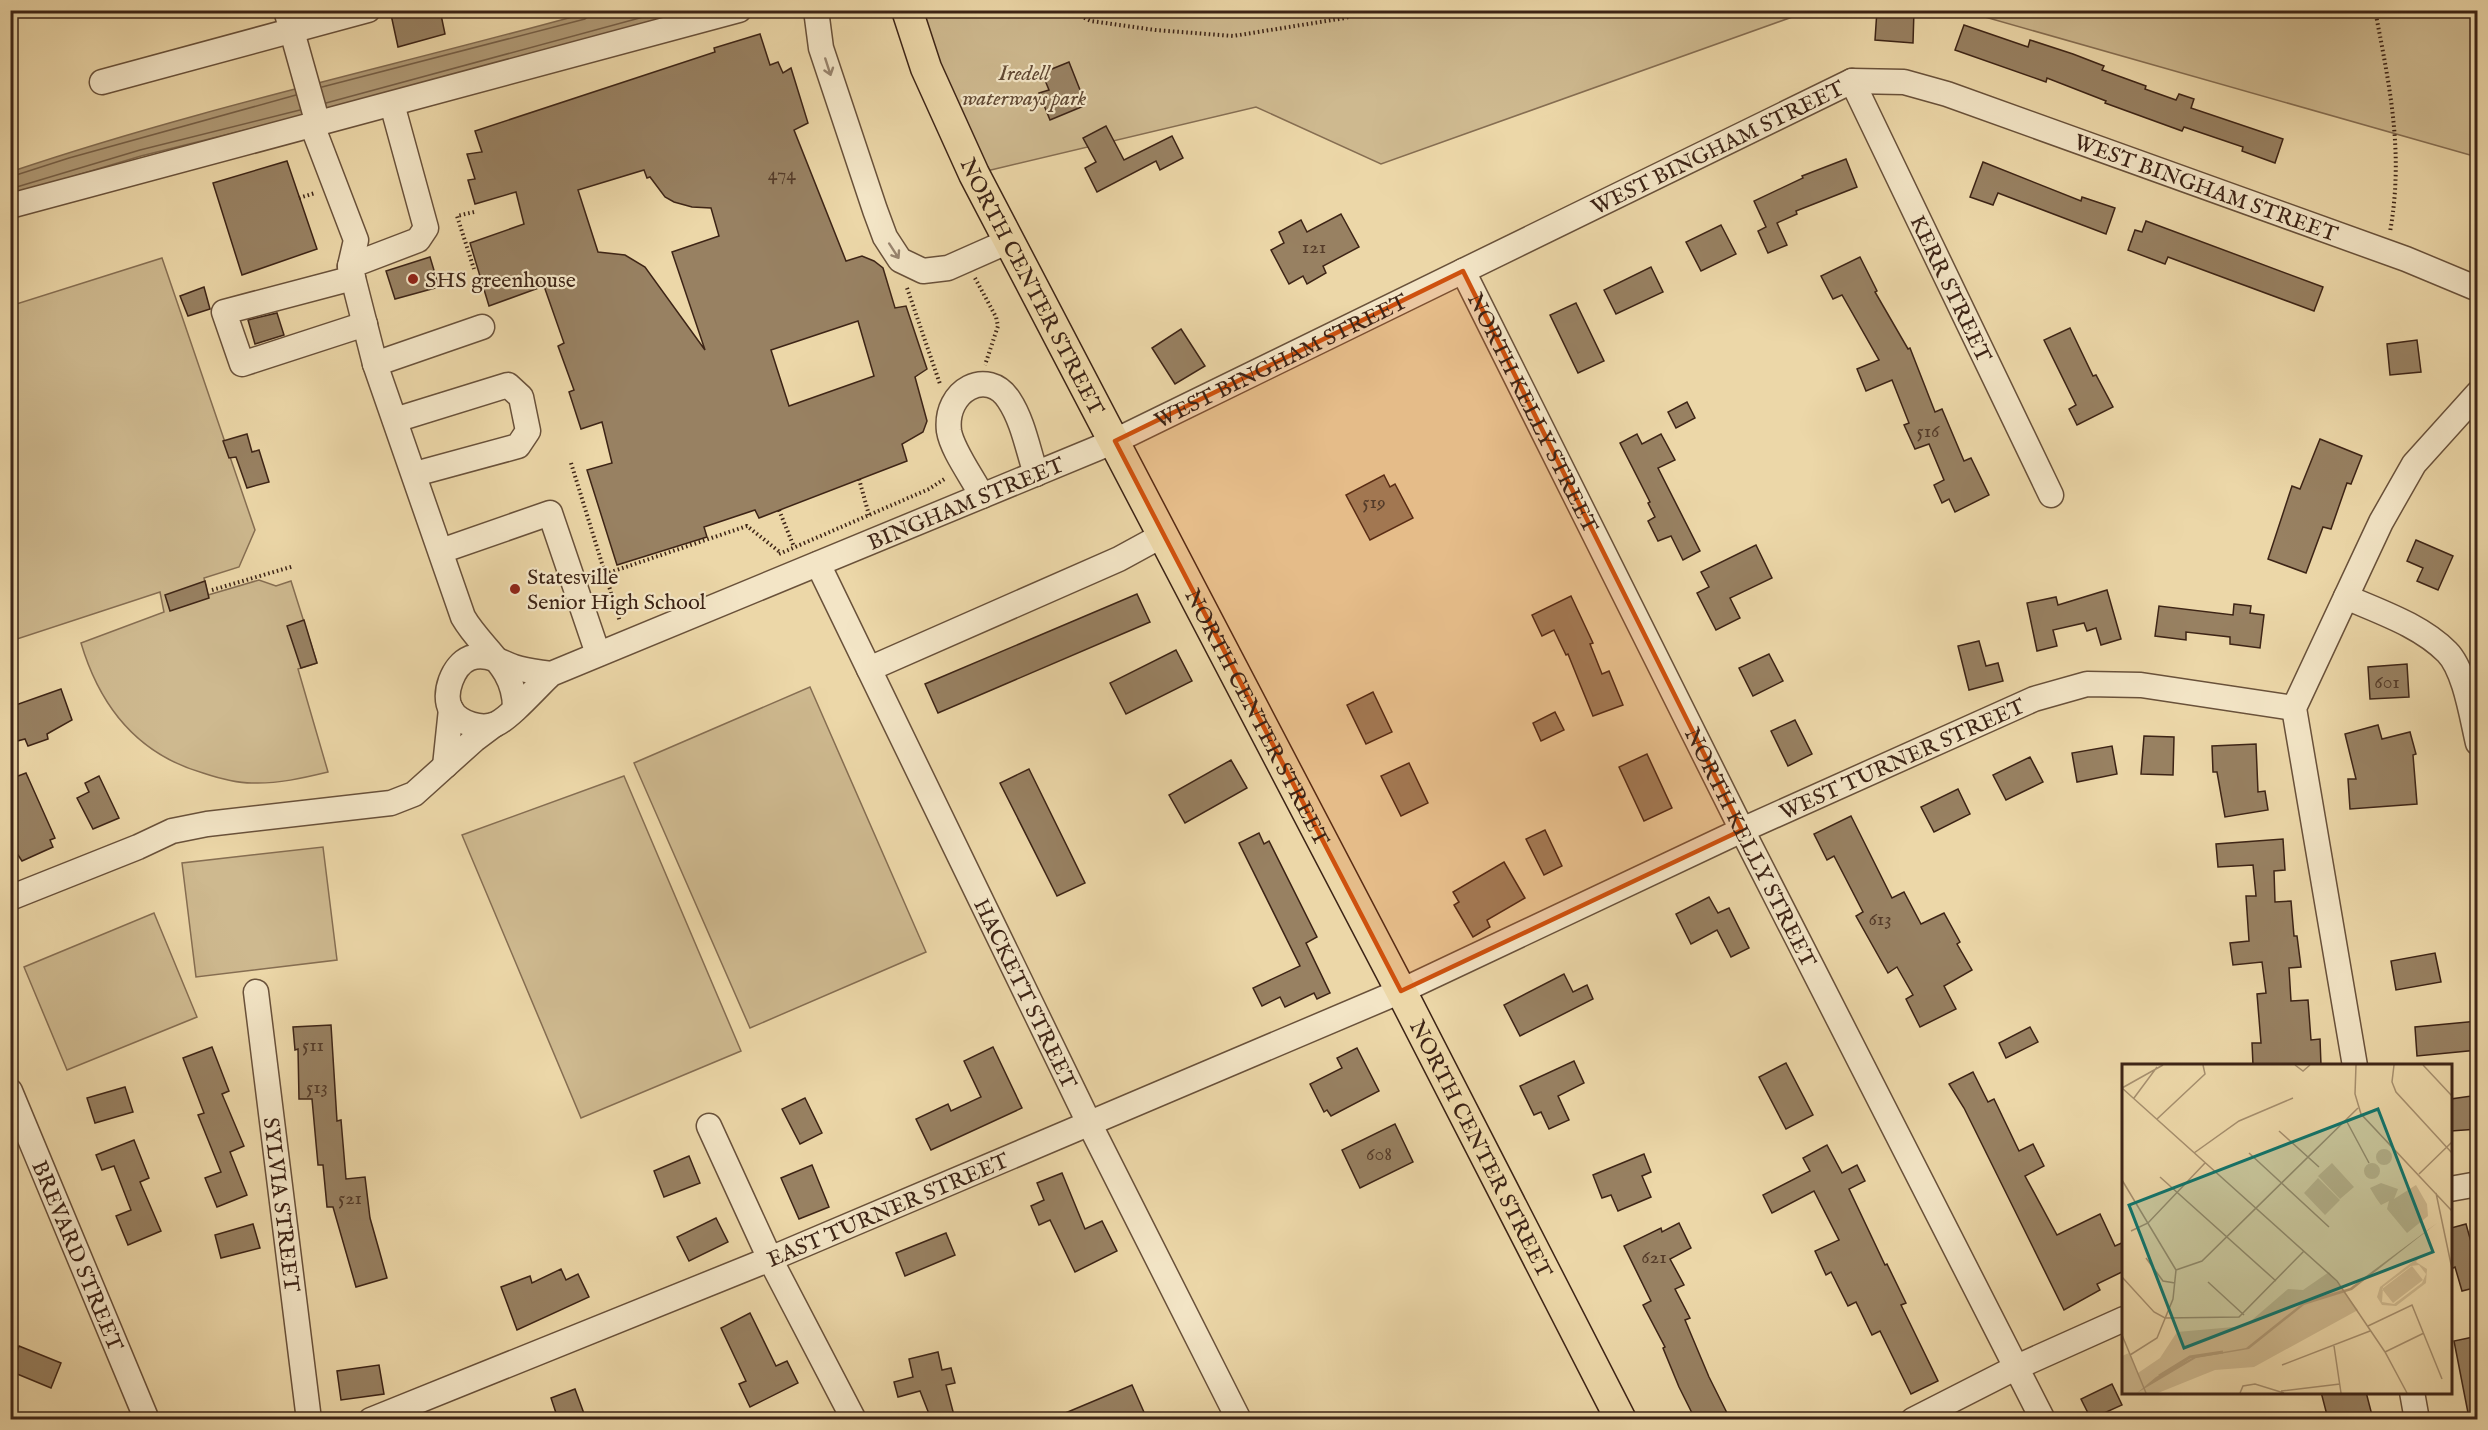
<svg xmlns="http://www.w3.org/2000/svg" width="2488" height="1430" viewBox="0 0 2488 1430" font-family="'IM FELL English',serif">
  <style>
    .green { fill: #ceb98f; stroke: #866e52; stroke-width: 1.5 }
    .water { fill: #b09a76; stroke: #826b50; stroke-width: 1.5 }
    .lines { fill: none; stroke-linecap: round; stroke-linejoin: round }
    .shore { stroke: #765f46; stroke-width: 1.5 }
    .building { fill: #988162; stroke: #3d2416; stroke-width: 1.5; fill-rule: evenodd }
    .minor-casing { stroke: #69513a; stroke-width: 27 }
    .major-casing { stroke: #3d2416; stroke-width: 33 }
    .path { stroke: #3d2416; stroke-width: 4; stroke-dasharray: 1.5 3; stroke-linecap: butt }
    .minor { stroke: #f3e5c6; stroke-width: 24 }
    .major { stroke: #ecd7a8; stroke-width: 30 }
    .oneway { stroke: #98846e }
    .marked { fill: #ce510e; fill-opacity: 0.2; stroke: #ce510e; stroke-width: 4.5; stroke-linejoin: round }
    .poi-dot { fill: #8f2418; stroke: #f3e5c6; stroke-width: 2 }
    .labels { text-anchor: middle; stroke-width: 4.5; stroke-linejoin: round; paint-order: stroke }
    .number-label { font-size: 20px; fill: #543b29 }
    .park-label { font-size: 22px; font-style: italic; fill: #614934; stroke: #f3e5c6 }
    .street-label { font-size: 22px; fill: #3d2416; stroke: #f3e5c6 }
    .poi-label { font-size: 22px; fill: #3d2416; stroke: #f3e5c6; text-anchor: start }
    .inset-river { fill: none; stroke: #b09a76; stroke-width: 3 }
    .inset-road { fill: none; stroke: #a68f6e; stroke-width: 1.5 }
    .view { fill: #0f766e; fill-opacity: 0.15; stroke: #0f766e; stroke-width: 3 }
    .inset-edge { fill: none; stroke: #3d2416; stroke-width: 3 }
  </style>
  <rect width="100%" height="100%" fill="#ecd7a8"/>
  <filter id="stains"><feTurbulence type="fractalNoise" baseFrequency=".00333" numOctaves="4"/><feColorMatrix values="0 0 0 0 .2 0 0 0 0 .09 0 0 0 0 .02 0 0 0 .5 -.17"/></filter>
  <radialGradient id="worn" r=".72"><stop offset=".6" stop-color="#630" stop-opacity="0"/><stop offset="1" stop-color="#630" stop-opacity=".3"/></radialGradient>
  <g class="green">
    <polygon points="923,11 1809,11 1381,164 1256,107 974,174"/>
    <polygon points="1964,11 2477,11 2477,157"/>
    <path d="M162 258 255 530 239 567 204 578 208 595 259 580 276 586 291 581 317 663 298 669 328 772C303 778 278 784 252 783 235 783 218 778 203 773 137 754 100 707 81 643L164 612 160 592 11 641 10 306Z"/>
    <polygon points="810,687 926,952 750,1028 634,763"/>
    <polygon points="624,776 741,1051 581,1118 462,835"/>
    <polygon points="323,847 337,960 196,977 182,863"/>
    <polygon points="154,913 197,1017 67,1070 24,967"/>
  </g>
  <path class="water" d="M594 11H691L325 110 141 156 11 195 10 172C202 107 400 65 594 11Z"/>
  <g class="lines">
    <g class="shore">
      <polyline points="322,87 585,19 589,16 590,10"/>
      <polyline points="326,103 669,10"/>
      <polyline points="10,177 69,158 296,95"/>
      <polyline points="10,189 140,150 300,110"/>
    </g>
  </g>
  <g class="building">
    <polygon points="390,10 440,10 445,34 398,47"/>
    <polygon points="1877,10 1914,10 1913,43 1875,40"/>
    <polygon points="1964,25 2028,47 2030,40 2073,54 2104,66 2102,70 2146,86 2145,89 2176,100 2179,94 2194,99 2191,108 2283,139 2275,163 2242,151 2243,147 2184,127 2182,131 2105,103 2106,101 2047,78 2046,82 1955,50"/>
    <path d="M760 34 770 65 778 62 783 73 791 68 808 123 794 130 846 261 862 256 874 261 883 268 895 308 906 306 927 369 915 377 927 421 923 432 902 444 907 461 759 518 755 510 704 527 707 537 617 565 587 470 612 463 602 422 581 429 569 392 574 390 558 346 564 343 544 286 489 306 470 243 524 224 516 192 475 204 468 180 475 179 467 154 482 152 475 131 715 52 714 48ZM644 170 647 178 650 177 665 197 674 202 692 207 711 208 719 236 672 252 705 350 645 267 625 255 598 252 578 190ZM858 321 874 376 789 406 771 350Z"/>
    <polygon points="1069,62 1086,105 1050,120 1039,93 1049,90 1042,73"/>
    <polygon points="1106,126 1124,160 1172,136 1183,158 1160,170 1156,161 1097,192 1085,168 1096,162 1083,138"/>
    <polygon points="1846,159 1857,187 1796,211 1797,214 1777,223 1787,245 1768,253 1758,231 1766,227 1754,201 1803,178 1802,176"/>
    <polygon points="287,161 317,249 242,275 213,183"/>
    <polygon points="1983,162 2081,201 2082,197 2115,208 2106,234 1998,193 1993,205 1970,197"/>
    <polygon points="1341,214 1359,247 1323,266 1326,273 1307,284 1303,276 1289,284 1271,250 1284,243 1279,232 1301,220 1307,232"/>
    <polygon points="2146,221 2323,287 2314,311 2168,257 2165,264 2128,250 2135,230 2142,232"/>
    <polygon points="1721,225 1736,254 1701,271 1686,242"/>
    <polygon points="430,257 439,287 395,299 386,271"/>
    <polygon points="1860,257 1877,291 1875,292 1908,349 1910,348 1935,412 1942,409 1964,461 1971,458 1989,495 1955,512 1949,499 1942,503 1934,485 1944,480 1929,444 1915,449 1904,425 1909,423 1892,380 1866,391 1857,369 1879,360 1842,295 1833,299 1821,276"/>
    <polygon points="1651,267 1663,292 1616,314 1604,290"/>
    <polygon points="204,287 210,309 188,316 180,296"/>
    <polygon points="1576,303 1604,361 1578,373 1550,315"/>
    <polygon points="277,313 284,335 255,344 248,320"/>
    <polygon points="2070,328 2093,376 2096,375 2113,407 2077,425 2069,409 2076,405 2044,340"/>
    <polygon points="1181,329 1205,366 1175,384 1152,348"/>
    <polygon points="2417,340 2421,372 2390,375 2387,344"/>
    <polygon points="1687,402 1695,418 1676,428 1668,412"/>
    <polygon points="247,434 252,452 259,450 269,482 247,488 236,457 229,458 223,441"/>
    <polygon points="1637,434 1642,444 1661,434 1675,460 1658,468 1700,551 1683,560 1671,536 1658,541 1648,521 1655,517 1648,503 1650,502 1620,443"/>
    <polygon points="2320,439 2362,456 2351,484 2347,483 2331,529 2323,527 2306,573 2268,559 2292,486 2300,489"/>
    <polygon points="1384,475 1390,487 1395,484 1413,518 1370,540 1346,495"/>
    <polygon points="2416,540 2453,556 2438,590 2417,581 2423,568 2407,561"/>
    <polygon points="1756,545 1772,578 1730,598 1740,618 1716,630 1697,593 1709,587 1701,572"/>
    <polygon points="205,581 209,598 170,611 165,595"/>
    <polygon points="2107,590 2121,639 2101,645 2096,628 2087,631 2084,623 2053,630 2057,646 2037,651 2027,603 2056,597 2058,605"/>
    <polygon points="1137,594 1150,622 938,713 925,684"/>
    <polygon points="1571,596 1593,643 1590,644 1602,674 1609,671 1623,705 1593,716 1568,654 1566,655 1554,630 1542,636 1532,615"/>
    <polygon points="2234,604 2251,606 2250,613 2264,615 2260,648 2230,644 2230,637 2186,632 2186,640 2155,636 2159,606 2233,615"/>
    <polygon points="304,620 317,663 301,668 287,626"/>
    <polygon points="1979,641 1986,666 1998,663 2003,681 1969,690 1958,646"/>
    <polygon points="1176,650 1192,681 1126,714 1110,683"/>
    <polygon points="1769,654 1783,681 1753,696 1739,668"/>
    <polygon points="2407,664 2409,697 2370,699 2368,667"/>
    <polygon points="61,689 72,720 47,734 48,739 28,746 25,739 10,743 10,707"/>
    <polygon points="1373,692 1392,732 1366,744 1347,705"/>
    <polygon points="1555,712 1564,730 1541,741 1533,723"/>
    <polygon points="1795,720 1812,754 1788,766 1771,731"/>
    <polygon points="2378,725 2382,739 2410,732 2416,754 2413,755 2417,804 2350,809 2348,779 2356,779 2345,734"/>
    <polygon points="2144,736 2174,737 2173,775 2141,774"/>
    <polygon points="2256,744 2258,792 2265,791 2268,810 2225,817 2217,772 2213,772 2212,746"/>
    <polygon points="2112,746 2117,774 2077,782 2072,753"/>
    <polygon points="1647,754 1672,808 1644,821 1619,767"/>
    <polygon points="2030,757 2043,782 2006,800 1993,775"/>
    <polygon points="1231,760 1247,788 1185,823 1169,795"/>
    <polygon points="1409,763 1428,803 1401,816 1381,776"/>
    <polygon points="1029,769 1085,883 1057,896 1000,783"/>
    <polygon points="26,773 55,838 50,840 53,847 22,861 18,855 10,858 10,779"/>
    <polygon points="99,776 119,818 93,829 77,798 89,792 85,783"/>
    <polygon points="1958,789 1970,814 1934,832 1921,807"/>
    <polygon points="1851,816 1892,898 1904,892 1921,924 1944,913 1960,942 1957,944 1972,970 1944,986 1956,1009 1920,1027 1906,999 1913,995 1897,967 1888,973 1856,916 1863,912 1834,856 1827,860 1814,834"/>
    <polygon points="1545,830 1562,866 1544,875 1526,839"/>
    <polygon points="1259,833 1264,844 1269,841 1317,937 1306,943 1330,993 1317,999 1314,993 1285,1007 1280,997 1262,1006 1253,988 1300,966 1239,843"/>
    <polygon points="2283,839 2285,870 2274,871 2275,902 2291,901 2294,936 2297,936 2301,967 2289,968 2291,1001 2308,1000 2311,1040 2320,1039 2321,1065 2253,1065 2252,1043 2261,1043 2257,994 2266,993 2262,962 2233,965 2230,943 2249,941 2246,896 2256,896 2253,865 2218,867 2216,844"/>
    <polygon points="1504,862 1525,898 1487,920 1490,927 1473,937 1454,905 1459,902 1453,892"/>
    <polygon points="1709,897 1718,913 1729,908 1749,948 1731,957 1717,930 1691,944 1676,914"/>
    <polygon points="2435,953 2441,982 2396,990 2391,961"/>
    <polygon points="1564,974 1573,992 1587,985 1593,999 1520,1036 1504,1005"/>
    <polygon points="2478,1021 2478,1050 2417,1056 2415,1027"/>
    <polygon points="331,1025 337,1121 341,1120 346,1179 365,1177 370,1218 387,1278 356,1287 333,1207 327,1207 323,1165 318,1165 312,1099 299,1099 298,1049 295,1050 293,1027"/>
    <polygon points="2030,1027 2038,1042 2006,1058 1999,1043"/>
    <polygon points="212,1047 229,1091 222,1094 244,1146 230,1152 247,1195 217,1207 205,1178 221,1172 198,1115 204,1113 183,1058"/>
    <polygon points="993,1047 1022,1108 931,1150 916,1119 948,1104 951,1111 981,1097 964,1061"/>
    <polygon points="1357,1048 1379,1091 1331,1116 1327,1110 1324,1112 1310,1084 1342,1068 1337,1058"/>
    <polygon points="1574,1061 1584,1083 1558,1096 1569,1120 1549,1129 1541,1112 1534,1115 1520,1086"/>
    <polygon points="1786,1063 1813,1115 1786,1129 1759,1077"/>
    <polygon points="1973,1072 1988,1102 1994,1099 2019,1151 2033,1144 2044,1166 2025,1176 2057,1235 2100,1214 2115,1246 2124,1242 2124,1271 2097,1284 2100,1290 2064,1310 1964,1108 1949,1084"/>
    <polygon points="125,1087 133,1112 95,1123 87,1098"/>
    <polygon points="2478,1095 2478,1129 2451,1131 2451,1099"/>
    <polygon points="805,1098 822,1133 800,1144 782,1109"/>
    <polygon points="1395,1124 1413,1162 1360,1188 1342,1150"/>
    <polygon points="134,1140 149,1178 140,1182 161,1231 128,1245 116,1216 131,1210 114,1166 102,1170 96,1155"/>
    <polygon points="1827,1145 1842,1173 1857,1165 1865,1181 1849,1189 1885,1265 1887,1264 1906,1303 1901,1305 1938,1381 1911,1394 1880,1331 1872,1335 1856,1302 1848,1306 1831,1272 1826,1275 1815,1251 1839,1240 1814,1191 1772,1213 1763,1195 1810,1171 1803,1158"/>
    <polygon points="1644,1154 1651,1172 1642,1176 1651,1197 1618,1211 1611,1195 1602,1198 1593,1175"/>
    <polygon points="689,1156 700,1183 664,1197 654,1171"/>
    <polygon points="812,1165 829,1207 799,1219 781,1178"/>
    <polygon points="1062,1173 1085,1229 1102,1221 1117,1251 1075,1272 1050,1220 1039,1225 1031,1206 1044,1200 1037,1183"/>
    <polygon points="716,1218 728,1242 689,1261 677,1237"/>
    <polygon points="1679,1223 1691,1248 1670,1259 1684,1285 1675,1289 1690,1318 1685,1320 1709,1377 1730,1419 1695,1419 1679,1387 1663,1348 1665,1347 1643,1305 1651,1301 1624,1246 1661,1228 1662,1232"/>
    <polygon points="253,1224 260,1248 221,1258 215,1235"/>
    <polygon points="2466,1224 2478,1267 2478,1287 2462,1291 2455,1267 2451,1269 2451,1228"/>
    <polygon points="946,1233 955,1255 905,1276 896,1253"/>
    <polygon points="561,1269 566,1280 578,1274 589,1297 517,1330 501,1287 530,1276 532,1283"/>
    <polygon points="750,1313 776,1366 787,1361 798,1383 750,1407 739,1384 746,1381 721,1328"/>
    <polygon points="2478,1336 2478,1418 2469,1418 2454,1341"/>
    <polygon points="19,1346 61,1363 51,1388 10,1371"/>
    <polygon points="938,1352 942,1370 951,1368 955,1383 946,1385 955,1419 931,1419 920,1391 898,1397 894,1382 913,1377 909,1359"/>
    <polygon points="379,1365 384,1394 341,1400 337,1371"/>
    <polygon points="2112,1384 2122,1405 2091,1419 2081,1399"/>
    <polygon points="1132,1385 1147,1419 1051,1419"/>
    <polygon points="575,1389 586,1419 558,1419 551,1398"/>
    <polygon points="2321,1392 2366,1392 2373,1419 2328,1419"/>
  </g>
  <g class="lines">
    <g class="minor-casing">
      <g id="minor">
        <polyline points="286,10 318,124"/>
        <polyline points="816,10 821,48 875,210 885,237 900,260 923,271 948,268 1009,241"/>
        <path id="s1" d="M1852 81 2051 495"/>
        <polyline points="102,82 368,10"/>
        <path d="M312 125 356 240 350 266 375 364 463 617C482 650 515 666 515 708"/>
        <polyline points="10,206 739,10"/>
        <polyline points="350,266 418,240 426,228 392,104"/>
        <path id="s2" d="M1463 271 1742 830 2043 1420"/>
        <polyline points="353,278 224,312 242,364 365,324"/>
        <polyline points="375,364 482,327"/>
        <polyline points="395,420 508,385 521,397 528,431 518,446 415,474"/>
        <path d="M982 496C973 478 952 450 949 431 944 390 988 367 1009 400 1023 421 1028 450 1036 474"/>
        <polyline points="441,551 550,513 598,654"/>
        <path id="s3" d="M818 564 1090 1125 1239 1420"/>
        <path d="M2346 597C2380 612 2420 625 2447 652 2465 670 2472 718 2478 743"/>
        <polyline points="869,669 1119,559 1163,535"/>
        <path id="s4" d="M551 674C539 685 510 718 496 724 482 730 460 724 451 710 442 694 453 665 470 658 486 652 500 662 514 667 526 671 539 672 551 674L1115 441 1852 81 1904 82 1947 94 2406 259 2478 289"/>
        <polyline points="445,766 451,709"/>
        <polyline points="10,898 138,847 172,831 207,824 391,803 414,794 474,740 494,725"/>
        <path id="s5" d="M256 992 309 1420"/>
        <polyline points="2355,1066 2294,708 2381,522 2414,464 2478,393"/>
        <path id="s6" d="M10 1091 147 1420"/>
        <polyline points="709,1126 770,1259 854,1420"/>
        <polyline points="2450,1189 2478,1184"/>
        <polyline points="2412,1392 2417,1420"/>
        <path id="s7" d="M371 1420 770 1259 1401 991 1742 830 2034 699 2087 684 2141 685 2294 708"/>
        <polyline points="1913,1420 2017,1367 2124,1319"/>
      </g>
    </g>
    <g class="major-casing">
      <g id="major">
        <path id="s8" d="M907 10 926 68 974 174 1401 991 1621 1420"/>
      </g>
    </g>
    <g class="path">
      <polyline points="1068,10 1091,21 1155,30 1233,36 1345,18 1371,10"/>
      <path d="M2375 10C2390 88 2404 153 2390 232"/>
      <polyline points="935,14 936,16 947,10"/>
      <polyline points="299,198 315,193"/>
      <polyline points="474,212 457,216 474,269"/>
      <polyline points="975,278 996,317 998,326 985,365"/>
      <polyline points="907,288 940,384"/>
      <polyline points="571,463 620,622"/>
      <polyline points="859,479 869,515"/>
      <polyline points="779,510 794,547"/>
      <polyline points="779,554 929,489 946,478"/>
      <polyline points="605,574 747,526 781,553"/>
      <polyline points="212,590 294,566"/>
    </g>
    <use href="#minor" class="minor"/>
    <use href="#major" class="major"/>
  </g>
  <defs><path id="oneway-shaft" d="M-6 0H5M1.5-3L5.5 0L1.5 3" fill="none" stroke-width="1.6" stroke-linecap="round" stroke-linejoin="round" transform="scale(1.5)"/></defs>
  <g class="oneway">
    <use href="#oneway-shaft" transform="translate(828 67) rotate(72)"/>
    <use href="#oneway-shaft" transform="translate(894 251) rotate(57)"/>
  </g>
  <path class="marked" d="M1463 271 1742 830 1401 991 1115 441Z"/>
  <g class="poi-dot">
    <circle cx="413" cy="279" r="6"/>
    <circle cx="515" cy="589" r="6"/>
  </g>
  <g class="labels">
    <g class="number-label">
      <text x="782" y="180">474</text>
      <text x="1314" y="253">121</text>
      <text x="1928" y="437">516</text>
      <text x="1374" y="508">519</text>
      <text x="2387" y="688">601</text>
      <text x="1880" y="925">613</text>
      <text x="313" y="1051">511</text>
      <text x="317" y="1093">513</text>
      <text x="1379" y="1160">608</text>
      <text x="350" y="1204">521</text>
      <text x="1654" y="1263">621</text>
    </g>
    <g class="park-label">
      <text x="1024" y="80">Iredell<tspan x="1024" dy="25">waterways park</tspan></text>
    </g>
    <g class="street-label">
      <text dy="8" stroke="none"><textPath href="#s4" startOffset="1550">WEST BINGHAM STREET</textPath></text>
      <text dy="8" stroke="none"><textPath href="#s4" startOffset="2072">WEST BINGHAM STREET</textPath></text>
      <text dy="8" stroke="none"><textPath href="#s8" startOffset="304">NORTH CENTER STREET</textPath></text>
      <text dy="8" stroke="none"><textPath href="#s1" startOffset="230">KERR STREET</textPath></text>
      <text dy="8" stroke="none"><textPath href="#s4" startOffset="1064">WEST BINGHAM STREET</textPath></text>
      <text dy="8" stroke="none"><textPath href="#s2" startOffset="158">NORTH KELLY STREET</textPath></text>
      <text dy="8" stroke="none"><textPath href="#s4" startOffset="718">BINGHAM STREET</textPath></text>
      <text dy="8" stroke="none"><textPath href="#s8" startOffset="790">NORTH CENTER STREET</textPath></text>
      <text dy="8" stroke="none"><textPath href="#s7" startOffset="1668">WEST TURNER STREET</textPath></text>
      <text dy="8" stroke="none"><textPath href="#s2" startOffset="644">NORTH KELLY STREET</textPath></text>
      <text dy="8" stroke="none"><textPath href="#s3" startOffset="477">HACKETT STREET</textPath></text>
      <text dy="8" stroke="none"><textPath href="#s8" startOffset="1276">NORTH CENTER STREET</textPath></text>
      <text dy="8" stroke="none"><textPath href="#s5" startOffset="214">SYLVIA STREET</textPath></text>
      <text dy="8" stroke="none"><textPath href="#s7" startOffset="558">EAST TURNER STREET</textPath></text>
      <text dy="8" stroke="none"><textPath href="#s6" startOffset="178">BREVARD STREET</textPath></text>
    </g>
    <g class="poi-label">
      <text x="425" y="287">SHS greenhouse</text>
      <text x="527" y="584">Statesville<tspan x="527" dy="25">Senior High School</tspan></text>
    </g>
  </g>
  <g transform="translate(2122 1064)">
    <rect width="330" height="330" fill="#ecd7a8"/>
    <path d="M254 93a8 8 0 1 1 16 0a8 8 0 1 1-16 0ZM210 99 232 123 218 135 196 112ZM242 107a8 8 0 1 1 16 0a8 8 0 1 1-16 0ZM196 114 218 136 203 151 182 129ZM259 119 276 125 272 135 294 121 305 140 306 152 285 169 265 145 267 137 259 141 254 134 248 124ZM298 192 294 198 305 205 304 219 274 242 260 241 255 233 258 223ZM297 201 304 210 300 219 272 240 260 238 261 223 289 202ZM290 202 301 216 271 239 260 225ZM207 208 236 246 132 303 93 306 36 329H0V292L7 289 16 309 38 294 55 268 123 262 166 225 181 226Z" fill="#ceb98f" fill-rule="evenodd"/>
    <path d="M315 159 230 226 182 241 127 285 74 294 15 329 34 313 72 293 124 284 183 237 228 224Z" fill="#b09a76"/>
    <path class="inset-river" d="M37 312 68 293 101 288"/>
    <path class="inset-road" d="M173 1 181 7 188 1M234 1 233 30 239 50 330 147M272 1 270 18 274 28 330 89M301 1 330 32M0 24 215 217 263 288 285 329M0 24 41 1M12 34 35 3M35 55 83 10 81 1M224 56 247 99M157 67 197 103M72 89 117 57 171 34M127 89 207 163M297 110 330 78M38 113 154 217M0 116 54 206 51 235 35 274 8 291M314 129 330 205M9 167 26 159 83 99M24 194 41 217 53 219M54 206 80 197 236 44M0 213 32 248 43 254 117 253 182 187M86 218 122 251M246 262 290 241 320 315M0 271 24 329M212 282 219 329M263 288 302 269M160 301 248 267M159 327 218 320M118 329 121 322 133 320 162 329"/>
    <path class="view" d="M256 45 311 188 62 284 7 141Z"/>
    <rect width="330" height="330" class="inset-edge"/>
  </g>
  <rect width="2488" height="1430" fill="none" stroke="#ecd7a8" stroke-width="36"/>
  <rect x="12" y="12" width="2464" height="1406" fill="none" stroke="#3d2416" stroke-width="3"/>
  <rect x="18" y="18" width="2452" height="1394" fill="none" stroke="#3d2416" stroke-width="1.5"/>
  <rect width="100%" height="100%" filter="url(#stains)"/>
  <rect width="100%" height="100%" fill="url(#worn)"/>
</svg>
